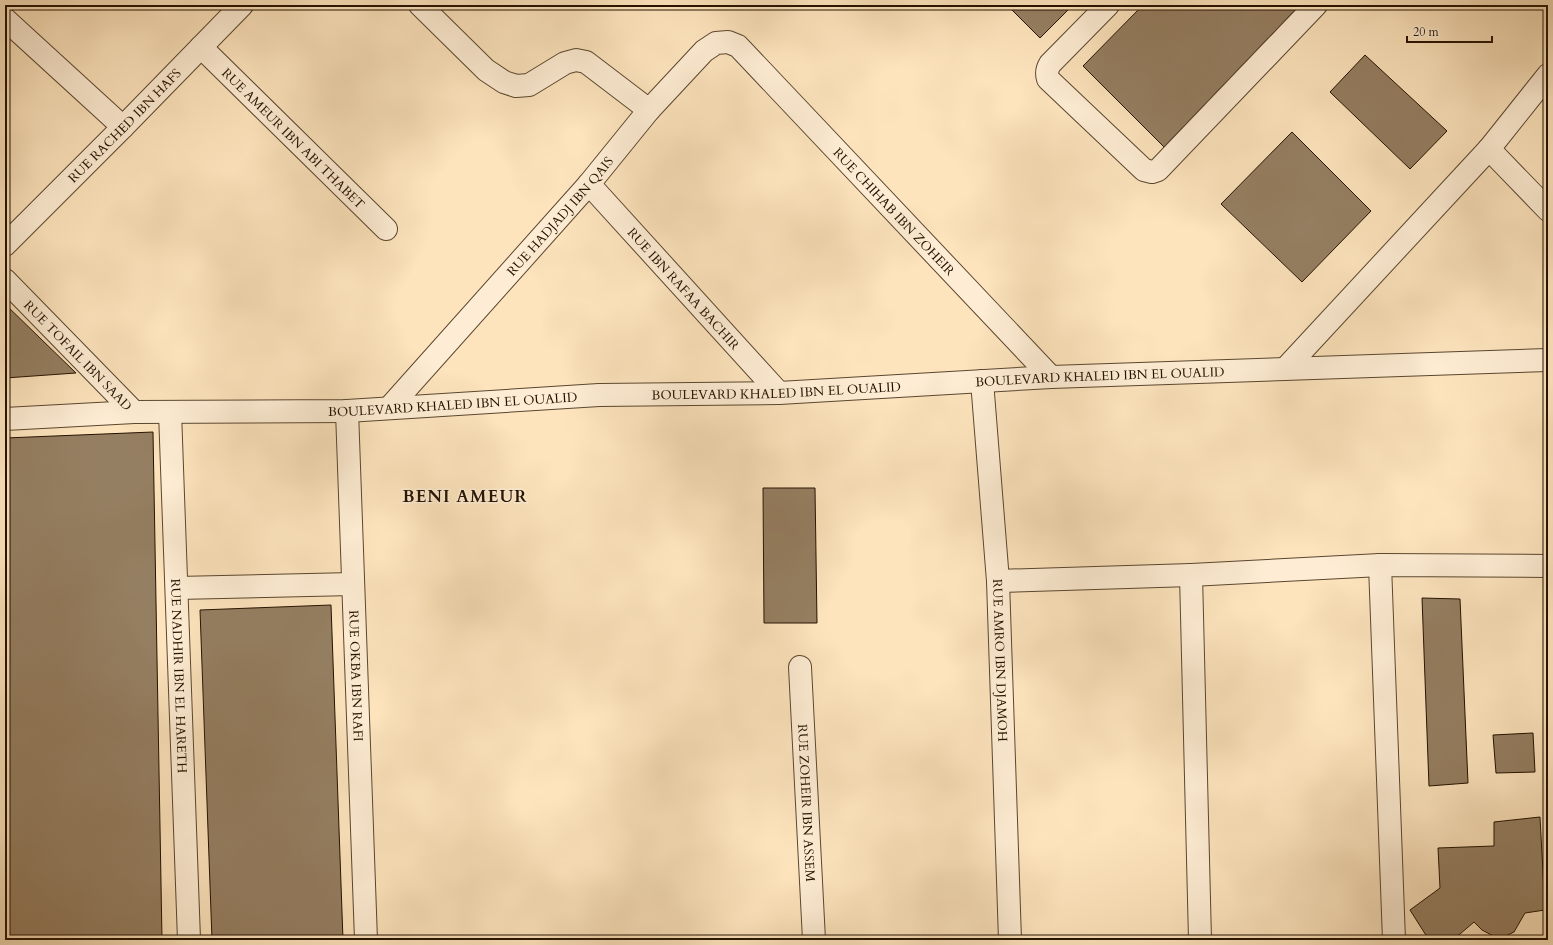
<svg xmlns="http://www.w3.org/2000/svg" width="1553" height="945" viewBox="0 0 1553 945" font-family="Cardo,serif">
  <style>
    .building { fill: #957f62; stroke: #241200 }
    .lines { fill: none; stroke-linecap: round; stroke-linejoin: round }
    .minor-casing { stroke: #5a462f; stroke-width: 24 }
    .minor { stroke: #feedd4; stroke-width: 22 }
    .labels { text-anchor: middle; stroke-width: 3; stroke-linejoin: round; paint-order: stroke }
    .street-label { font-size: 13px; fill: #241200; stroke: #feedd4 }
    .district-label { font-size: 17px; font-weight: bold; letter-spacing: 1px; fill: #241200; stroke: #feedd4 }
  </style>
  <rect width="100%" height="100%" fill="#fde4bd"/>
  <filter id="stains"><feTurbulence type="fractalNoise" baseFrequency=".005" numOctaves="4"/><feColorMatrix values="0 0 0 0 .2 0 0 0 0 .09 0 0 0 0 .02 0 0 0 .5 -.17"/></filter>
  <radialGradient id="worn" r=".72"><stop offset=".6" stop-color="#630" stop-opacity="0"/><stop offset="1" stop-color="#630" stop-opacity=".3"/></radialGradient>
  <g class="building">
    <polygon points="1007,5 1073,5 1040,38"/>
    <polygon points="1143,5 1300,5 1164,147 1083,66"/>
    <polygon points="1365,55 1447,131 1410,169 1330,92"/>
    <polygon points="1292,132 1371,211 1302,282 1221,204"/>
    <polygon points="5,304 76,373 5,378"/>
    <polygon points="153,432 162,940 5,940 5,438"/>
    <polygon points="763,488 815,488 817,623 764,623"/>
    <polygon points="1422,598 1460,599 1468,783 1429,786"/>
    <polygon points="331,605 343,940 212,940 200,610"/>
    <polygon points="1533,733 1535,772 1496,773 1493,735"/>
    <polygon points="1540,817 1545,910 1525,913 1514,932 1499,939 1482,930 1474,922 1453,940 1429,940 1410,910 1440,888 1438,848 1494,846 1494,822"/>
  </g>
  <g class="lines">
    <g class="minor-casing">
      <g id="minor">
        <polyline points="420,5 486,70 504,82 516,86 529,85 565,63 576,60 586,62 649,110"/>
        <path d="M1108 5 1050 64C1047 69 1046 73 1048 79L1144 170 1152 172 1158 170 1316 5"/>
        <polyline points="5,19 123,127"/>
        <path id="s1" d="M201 47 386 229"/>
        <polyline points="1489,149 1548,210"/>
        <path id="s2" d="M589 184 779 393"/>
        <path id="s3" d="M5 245 123 127 242 5"/>
        <path id="s4" d="M5 280 134 412"/>
        <polyline points="1285,369 1489,149 1548,75"/>
        <path id="s5" d="M982 381 998 581 1010 940"/>
        <path id="s6" d="M389 408 589 184 649 110 704 51 716 43 728 42 738 46 1051 377"/>
        <path id="s7" d="M347 411 366 940"/>
        <path id="s8" d="M170 412 189 940"/>
        <path id="s9" d="M5 419 134 412 347 411 599 395 779 393 1051 377 1548 360"/>
        <polyline points="1380,565 1394,940"/>
        <polyline points="1191,575 1200,940"/>
        <polyline points="998,581 1191,575 1380,565 1548,566"/>
        <polyline points="177,588 353,584"/>
        <path id="s10" d="M800 667 814 940"/>
      </g>
    </g>
    <use href="#minor" class="minor"/>
  </g>
  <g class="labels">
    <g class="street-label">
      <text dy="5" stroke="none"><textPath href="#s3" startOffset="169">RUE RACHED IBN HAFS</textPath></text>
      <text dy="5" stroke="none"><textPath href="#s1" startOffset="130">RUE AMEUR IBN ABI THABET</textPath></text>
      <text dy="5" stroke="none"><textPath href="#s6" startOffset="741">RUE CHIHAB IBN ZOHEIR</textPath></text>
      <text dy="5" stroke="none"><textPath href="#s6" startOffset="257">RUE HADJADJ IBN QAIS</textPath></text>
      <text dy="5" stroke="none"><textPath href="#s2" startOffset="141">RUE IBN RAFAA BACHIR</textPath></text>
      <text dy="5" stroke="none"><textPath href="#s4" startOffset="105">RUE TOFAIL IBN SAAD</textPath></text>
      <text dy="5" stroke="none"><textPath href="#s9" startOffset="1096">BOULEVARD KHALED IBN EL OUALID</textPath></text>
      <text dy="5" stroke="none"><textPath href="#s9" startOffset="772">BOULEVARD KHALED IBN EL OUALID</textPath></text>
      <text dy="5" stroke="none"><textPath href="#s9" startOffset="448">BOULEVARD KHALED IBN EL OUALID</textPath></text>
      <text dy="5" stroke="none"><textPath href="#s5" startOffset="280">RUE AMRO IBN DJAMOH</textPath></text>
      <text dy="5" stroke="none"><textPath href="#s7" startOffset="265">RUE OKBA IBN RAFI</textPath></text>
      <text dy="5" stroke="none"><textPath href="#s8" startOffset="264">RUE NADHIR IBN EL HARETH</textPath></text>
      <text dy="5" stroke="none"><textPath href="#s10" startOffset="136">RUE ZOHEIR IBN ASSEM</textPath></text>
    </g>
    <g class="district-label">
      <text x="465" y="502">BENI AMEUR</text>
    </g>
  </g>
  <rect width="1553" height="945" fill="none" stroke="#fde4bd" stroke-width="20"/>
  <rect x="6" y="6" width="1541" height="933" fill="none" stroke="#241200" stroke-width="2"/>
  <rect x="10" y="10" width="1533" height="925" fill="none" stroke="#241200"/>
  <path d="M1407 36v6h85v-6" fill="none" stroke="#241200" stroke-width="2"/>
  <text x="1413" y="36" font-size="12" fill="#241200" stroke="#feedd4" stroke-width="3" paint-order="stroke">20 m</text>
  <rect width="100%" height="100%" filter="url(#stains)"/>
  <rect width="100%" height="100%" fill="url(#worn)"/>
</svg>
